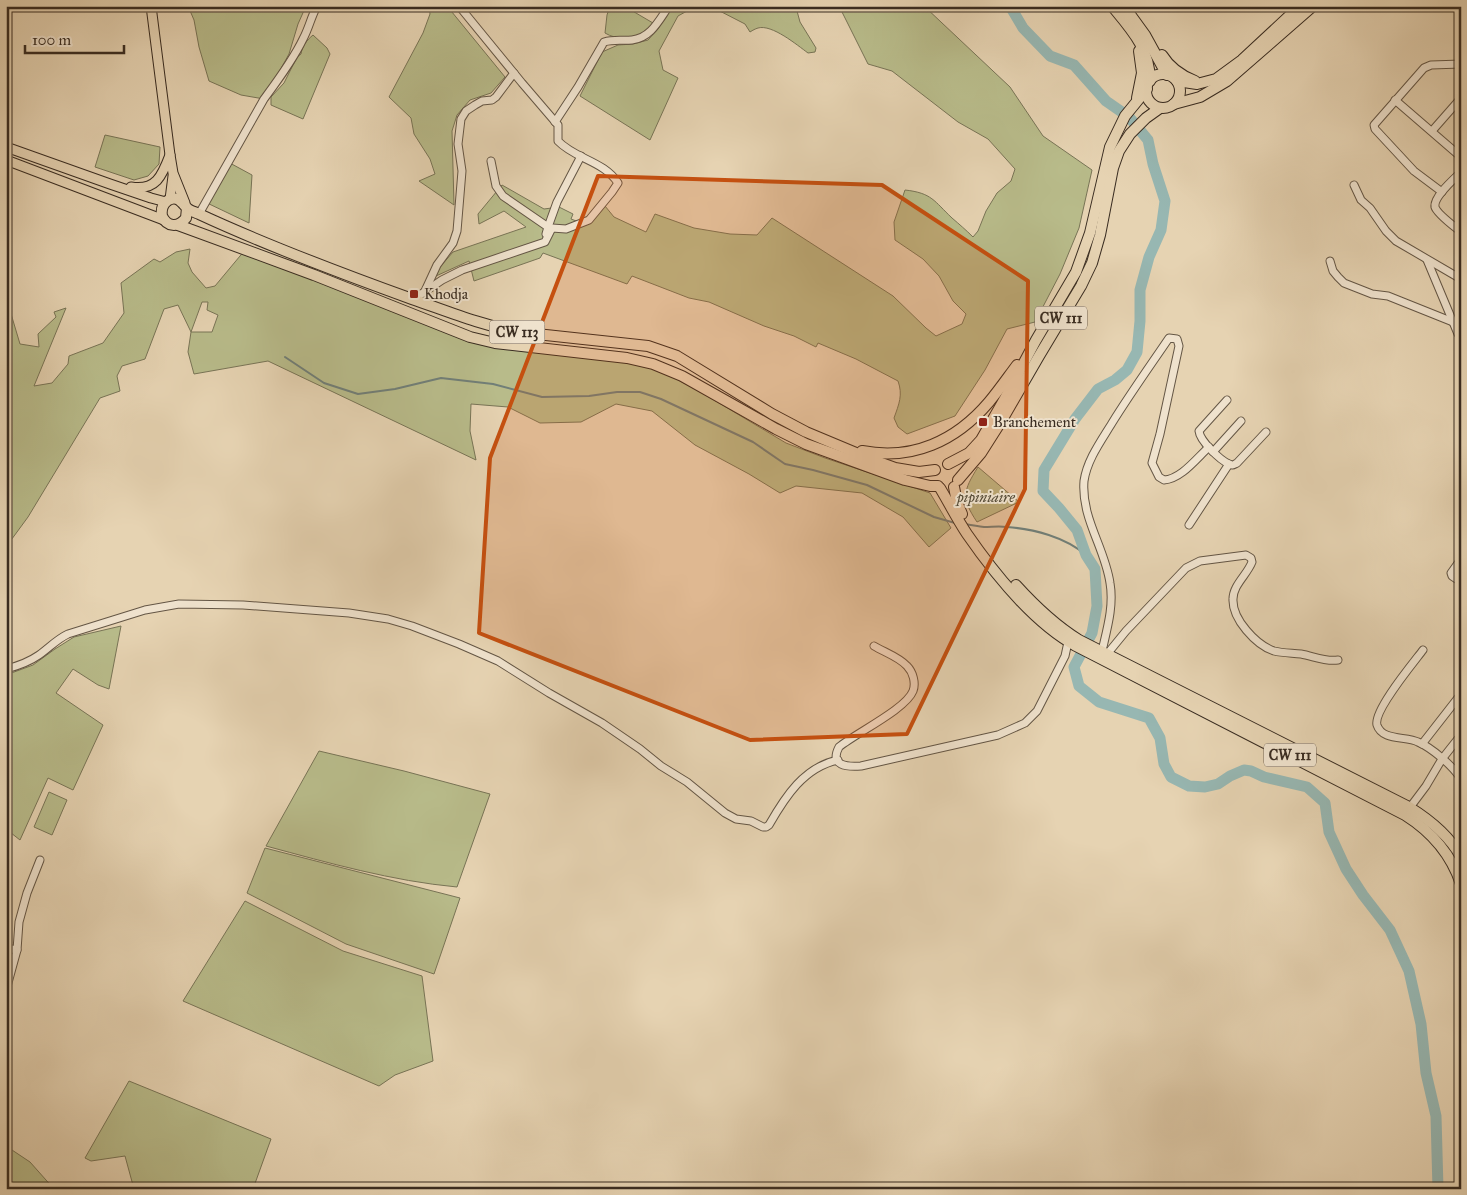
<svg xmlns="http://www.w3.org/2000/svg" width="1467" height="1195" viewBox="0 0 1467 1195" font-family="'IM FELL Great Primer',serif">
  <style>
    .green { fill: #b8bb8a; stroke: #787456; fill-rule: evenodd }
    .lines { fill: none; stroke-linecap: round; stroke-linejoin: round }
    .stream { stroke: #717f78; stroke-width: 2 }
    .river { stroke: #97b7b2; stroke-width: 11 }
    .minor-casing { stroke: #645645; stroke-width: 9 }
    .major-casing { stroke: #392c21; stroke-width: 11 }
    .highway-casing { stroke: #392c21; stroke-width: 12 }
    .minor { stroke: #efe2cd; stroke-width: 7 }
    .major { stroke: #e6d3b2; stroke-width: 9 }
    .highway { stroke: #e6d3b2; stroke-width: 10 }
    .marked { fill: #c55010; fill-opacity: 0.2; stroke: #c55010; stroke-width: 4; stroke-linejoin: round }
    .poi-dot { fill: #8f2418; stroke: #efe2cd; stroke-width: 2 }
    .labels { text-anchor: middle; stroke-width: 4; stroke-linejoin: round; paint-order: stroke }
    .shield { fill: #efe2cd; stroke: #706355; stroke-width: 1 }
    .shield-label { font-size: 14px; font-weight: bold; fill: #392c21 }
    .poi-label { font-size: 15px; fill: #392c21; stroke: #efe2cd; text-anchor: start }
    .park-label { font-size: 15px; font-style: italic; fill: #524936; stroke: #efe2cd }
  </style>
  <rect width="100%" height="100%" fill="#e6d3b2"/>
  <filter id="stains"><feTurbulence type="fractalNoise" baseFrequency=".004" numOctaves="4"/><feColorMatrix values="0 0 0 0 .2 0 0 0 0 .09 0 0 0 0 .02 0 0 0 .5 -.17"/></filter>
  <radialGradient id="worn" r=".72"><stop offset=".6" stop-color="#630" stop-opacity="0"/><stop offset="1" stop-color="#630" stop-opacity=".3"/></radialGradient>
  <g class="green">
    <polygon points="188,6 306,6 298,24 289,54 264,99 241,95 209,81 199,47 194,20"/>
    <polygon points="429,6 447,6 505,77 491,93 470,100 457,115 452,131 454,205 419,181 435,174 430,159 414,134 411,118 389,97 423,33 430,14"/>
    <path d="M610 6H624L653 23C651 26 648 30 645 32 634 40 616 40 605 33L607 15Z"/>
    <polygon points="671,6 696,6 678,16 659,51 663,70 678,78 650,140 580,96 602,52 618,45 633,44 648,40 658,29"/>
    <path d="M710 6H794L797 11 800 22 816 48 815 52 808 53C797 45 772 24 758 28 755 29 753 30 750 32L745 24Z"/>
    <path d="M839 6H924L1010 87 1043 136 1092 170 1079 228 1060 274 1035 322 1007 329 985 370 955 416 907 434 898 427 894 418C899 404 903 395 898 381L856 359 818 343 816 347 794 336 764 326 709 302 689 298 632 276 627 284 543 253 540 258 474 281 469 261 436 276 440 267 453 252 526 227 504 211 479 224 478 214 502 185 544 209 559 207 573 214 571 219 587 225 605 206 614 217 646 232 655 214 694 228 730 234 757 235 772 218 893 296 926 328 936 336 962 324 966 314 953 301 939 276 923 259 895 240 894 222 905 190C932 193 934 201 952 218 959 224 966 230 973 237L978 231 986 211 997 193 1011 181 1015 169 988 139 958 122 892 71 868 64Z"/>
    <path d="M1152 6H1192C1181 10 1162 14 1152 6Z"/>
    <path d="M313 35 327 48 330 54 303 119 271 105V97L284 83 297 57 301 54C302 46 307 40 313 35Z"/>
    <polygon points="105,135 160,147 159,164 148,176 134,180 95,167"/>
    <polygon points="228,162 252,175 249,223 205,202"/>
    <path d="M190 249 188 263 192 272 206 288 215 286 245 250 470 337 652 366 699 391 786 443 825 458 930 493 951 528 929 547 903 517 862 493 796 486 780 493 749 474 695 445 652 411 616 404 581 422 540 423 508 407 471 404 470 431 476 460 268 361 194 374 188 352 191 332 178 305 164 309 145 359 122 366 117 376 120 391 100 398 28 517 6 547V297L20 344 39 347 38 334 56 317 54 312 66 308 34 386 52 383 68 364 69 356 103 343 124 313 121 283 154 259 160 262 176 252ZM202 302H208L207 310 218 315 212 332H191Z"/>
    <path d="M978 467 1019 502 977 522C961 498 963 491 978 467Z"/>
    <polygon points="121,626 109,689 98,685 73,669 56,693 103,725 73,790 48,778 20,840 6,829 6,675 33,665 55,649 74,637"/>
    <path d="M319 751 404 771 490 794 457 887C392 881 329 863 266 846Z"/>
    <polygon points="49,792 67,800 52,835 34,827"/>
    <polygon points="265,848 460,898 434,974 346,944 247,893"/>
    <polygon points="245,901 343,951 422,976 433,1061 395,1075 379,1086 183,1001"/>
    <polygon points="129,1081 271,1139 253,1189 154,1189 152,1184 139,1189 134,1189 125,1156 91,1161 85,1158"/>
    <polygon points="6,1146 30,1162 54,1189 6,1189"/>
  </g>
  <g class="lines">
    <g class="stream">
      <polyline points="285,357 324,383 358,394 395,389 441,378 493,384 542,397 589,396 617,392 640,392 661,399 753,442 785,464 813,470 867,485 934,517 955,523"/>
      <path d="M965 524C971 525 977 526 984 527 992 527 999 526 1007 527 1034 529 1065 537 1086 555"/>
    </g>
    <polyline class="river" points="1010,6 1023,28 1050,56 1074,65 1106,101 1129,117 1148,140 1153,164 1165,201 1161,230 1149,257 1140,290 1140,321 1137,352 1127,370 1115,380 1098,389 1075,419 1044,470 1043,491 1059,508 1077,530 1086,555 1095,569 1097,606 1092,633 1074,667 1079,686 1099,702 1149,718 1160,738 1164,764 1171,777 1189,786 1205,787 1218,784 1230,776 1244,770 1251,771 1264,777 1307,787 1325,803 1329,832 1346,869 1363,895 1390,930 1409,971 1421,1024 1426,1073 1436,1116 1438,1189"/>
    <g class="minor-casing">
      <g id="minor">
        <polyline points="1395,100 1461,157"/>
        <path d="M555 122 578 87 604 42C614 39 622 41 632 40 651 38 659 20 669 6"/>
        <polyline points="1432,131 1461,98"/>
        <polyline points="491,161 496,186 503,196 548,227 546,234"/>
        <path d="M1461 172C1454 179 1433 197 1435 207 1437 214 1455 227 1461 232"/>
        <polyline points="1354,185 1361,200 1370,208 1386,231 1396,241 1461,279"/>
        <polyline points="1442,192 1414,171 1375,129 1374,125 1424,68 1431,65 1461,64"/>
        <path d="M199 214 264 99C278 80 293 60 303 39 309 28 311 17 317 6"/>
        <polyline points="548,227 557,202 581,156"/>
        <polyline points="1427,260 1458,334 1461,335"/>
        <polyline points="1330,261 1333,271 1338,277 1344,283 1372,294 1388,296 1453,322"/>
        <polyline points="425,291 437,265 453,243 457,231 462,171 458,144 461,119 466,111 475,105 482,101 492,100 496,97 514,73"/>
        <path d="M414 299 442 280 462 270 545 242 552 228 566 229 589 220 612 192 618 183C604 161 575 159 558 141V125L522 83 459 6"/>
        <path d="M1227 400 1199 431C1200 441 1220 460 1229 464 1233 466 1233 465 1237 463L1266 432"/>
        <polyline points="1213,452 1241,421"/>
        <polyline points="1189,525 1229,464"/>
        <polyline points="1461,559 1451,573 1452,576 1461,582"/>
        <path d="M874 646C884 652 899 657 907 666 913 672 916 683 913 691 906 709 856 733 839 747 829 766 847 767 861 766L998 735 1025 723 1037 711 1065 656 1068 642"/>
        <path d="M1423 650C1414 662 1373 711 1377 725 1382 741 1406 736 1418 742 1432 748 1453 766 1461 779"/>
        <path d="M1102 651C1107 629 1114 606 1110 583 1105 548 1081 518 1084 481 1087 460 1101 441 1112 423 1130 394 1150 366 1169 338L1177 339 1179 346 1160 434 1152 463 1159 477 1164 480C1181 479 1196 459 1209 447"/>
        <path d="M1108 653 1126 631 1186 568 1200 561 1246 555 1251 558 1252 562C1247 575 1233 585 1233 599 1232 619 1256 645 1274 651 1282 653 1292 653 1301 654 1313 656 1325 662 1338 660"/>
        <path d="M6 669C18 666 29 662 39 655 49 648 57 639 68 634L145 610 179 604 243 605 349 613 388 619 412 626 459 644 498 661 549 693 602 723 640 749 661 766 687 782 725 813 736 819 751 821 763 827H766L769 825C785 797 804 767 838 760"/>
        <polyline points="1422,744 1461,694"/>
        <polyline points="1408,810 1426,786 1442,759 1461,735"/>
        <polyline points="6,948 17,950"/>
        <polyline points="6,990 17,950 19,922 27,893 40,860"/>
      </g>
    </g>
    <g class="major-casing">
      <g id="major">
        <polyline points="151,6 170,155 173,173 185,203"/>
        <polyline points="6,147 110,184 151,198 166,202"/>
        <polyline points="6,160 164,220"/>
        <path d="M131 187C156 191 162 176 170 155"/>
        <polyline points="170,199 173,176"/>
      </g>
    </g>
    <g class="highway-casing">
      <g id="highway">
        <path d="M1112 6C1131 29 1150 49 1150 81"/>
        <polyline points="1124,6 1145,35 1167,75"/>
        <path d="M1162 55C1170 68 1182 76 1195 81"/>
        <circle cx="1163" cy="91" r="17"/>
        <polyline points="1177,81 1197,84 1216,79 1242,60 1300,6"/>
        <polyline points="1137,98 1142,73 1139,51"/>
        <polyline points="1174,104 1200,97 1227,81 1313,6"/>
        <path d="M187 208 186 218C178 228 167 227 162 216 161 210 162 205 167 201 177 194 182 203 187 208 190 211 195 212 199 214 268 246 340 273 412 299 447 311 481 325 518 332L648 346 677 356 772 414 806 432 873 460 895 468 919 472 935 470"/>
        <polyline points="178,225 314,275 470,337 495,343 627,358 653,364 682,376 776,429 806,444 905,480 930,486 938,486"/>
        <path d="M862 451C912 461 956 441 989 402 999 390 1008 377 1017 365"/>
        <polyline points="948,464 969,453 981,440 1004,400 1036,340 1076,272 1090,233 1110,147 1125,116 1147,89"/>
        <polyline points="958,480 981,453 1002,420 1039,356 1081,286 1092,263 1100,235 1113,168 1119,151 1130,134 1146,118 1160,108"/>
        <polyline points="954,487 957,502 962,514"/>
        <path d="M940 488C949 503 957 519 967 534 994 573 1034 623 1076 646L1405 815C1432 832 1451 854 1461 884"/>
        <path d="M1016 585C1035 606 1055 625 1079 640L1409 807C1430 820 1449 835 1461 857"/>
      </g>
    </g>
    <use href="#minor" class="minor"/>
    <use href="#major" class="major"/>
    <use href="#highway" class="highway"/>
  </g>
  <path class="marked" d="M598 176 882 185 1028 281 1025 489 907 734 750 740 479 633 490 458Z"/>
  <g class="poi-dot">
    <rect x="409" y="289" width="10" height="10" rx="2.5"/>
    <rect x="978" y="417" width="10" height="10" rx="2.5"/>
  </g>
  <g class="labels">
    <g class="shield">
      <rect x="1035" y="306.5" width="52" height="23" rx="4"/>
      <rect x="489.5" y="320.5" width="55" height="23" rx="4"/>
      <rect x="1264" y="743.5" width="52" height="23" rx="4"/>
    </g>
    <g class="shield-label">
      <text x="1061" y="323">CW 111</text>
      <text x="517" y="337">CW 113</text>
      <text x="1290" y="760">CW 111</text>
    </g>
    <g class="poi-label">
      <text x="424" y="299">Khodja</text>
      <text x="993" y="427">Branchement</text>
    </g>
    <g class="park-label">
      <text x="986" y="502">pipiniaire</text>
    </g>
  </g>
  <rect width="1467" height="1195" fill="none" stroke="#e6d3b2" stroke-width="25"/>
  <rect x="8" y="8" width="1452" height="1180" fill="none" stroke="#392c21" stroke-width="2.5"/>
  <rect x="12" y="12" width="1442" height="1170" fill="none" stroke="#392c21"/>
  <path d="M25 45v8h99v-8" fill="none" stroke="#392c21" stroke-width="2.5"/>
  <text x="32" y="45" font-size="15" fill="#392c21" stroke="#efe2cd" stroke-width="4" paint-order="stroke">100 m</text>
  <rect width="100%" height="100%" filter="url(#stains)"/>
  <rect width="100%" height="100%" fill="url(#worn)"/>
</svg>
